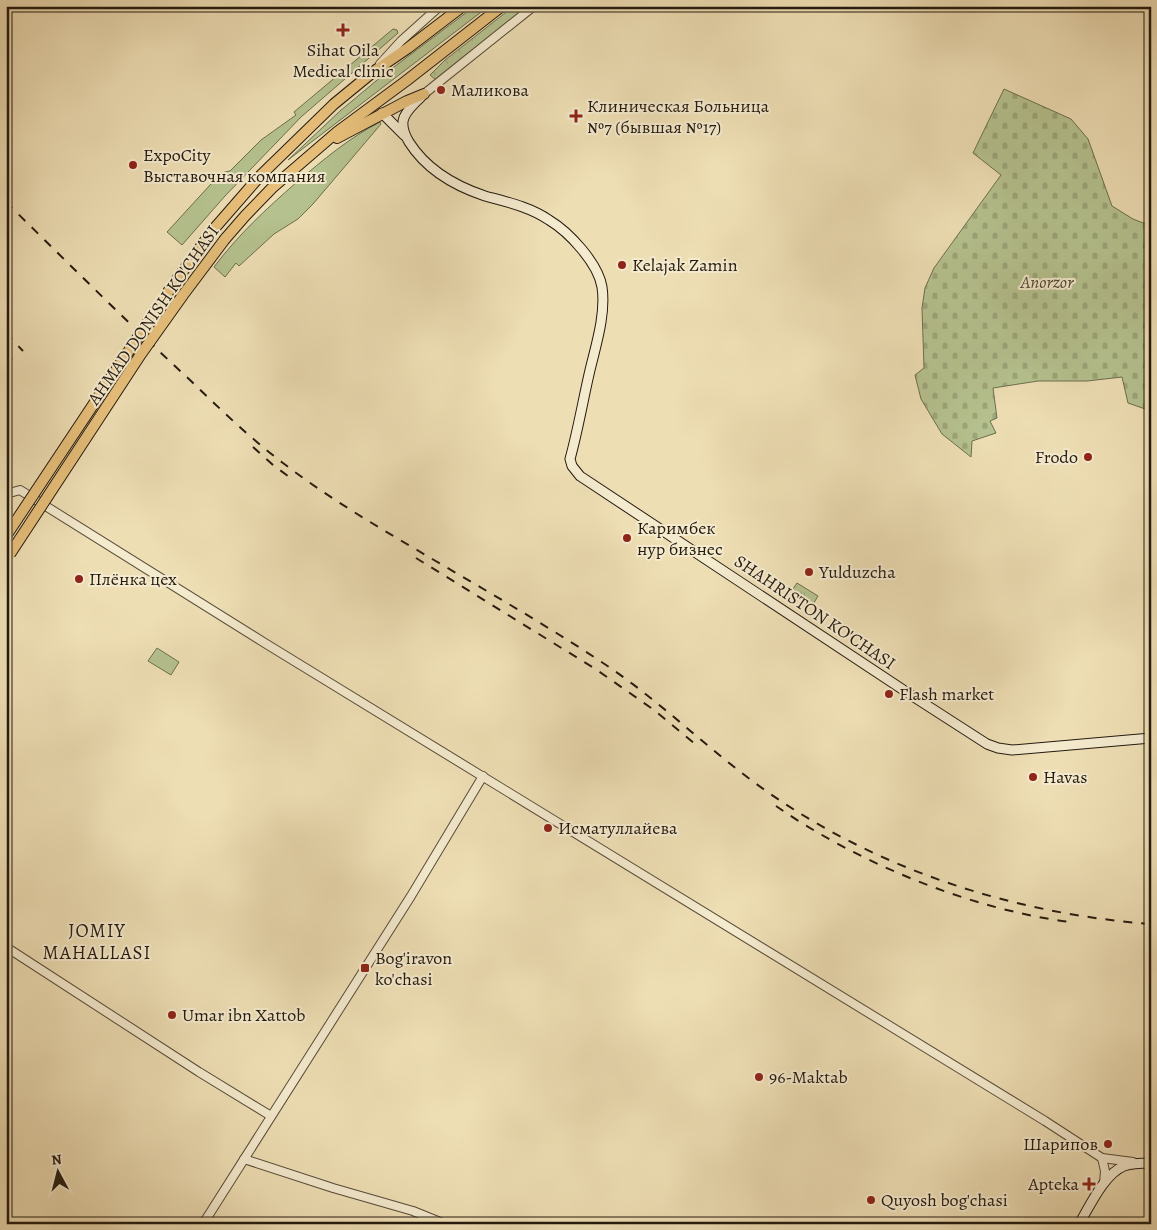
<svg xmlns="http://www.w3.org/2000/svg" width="1157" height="1230" viewBox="0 0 1157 1230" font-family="Alegreya,serif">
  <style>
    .grass { fill: #b5c28f; stroke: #6c6e4f }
    .forest { fill: url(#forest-crowns); stroke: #6c6e4f }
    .cemetery { fill: url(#cemetery-stones); stroke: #6c6e4f }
    .park { fill: url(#park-tufts); stroke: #6c6e4f }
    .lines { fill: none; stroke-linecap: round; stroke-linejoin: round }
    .tertiary-casing { stroke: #564b38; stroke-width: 10 }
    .secondary-casing { stroke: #241a0f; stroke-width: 11 }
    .primary-casing { stroke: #241a0f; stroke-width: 12 }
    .tertiary { stroke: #f4eace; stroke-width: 8 }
    .secondary { stroke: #f4eace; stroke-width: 9 }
    .primary { stroke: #e7bf7a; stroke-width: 10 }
    .rail { stroke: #241a0f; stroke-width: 2; stroke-dasharray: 9 9; stroke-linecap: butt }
    .primary-bridge-casing { stroke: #241a0f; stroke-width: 12; stroke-linecap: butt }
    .primary-bridge { stroke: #e7bf7a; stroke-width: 10 }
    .poi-dot { fill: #8f2418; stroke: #f4eace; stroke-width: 2 }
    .labels { text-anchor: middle; stroke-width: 4; stroke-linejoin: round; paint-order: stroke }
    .poi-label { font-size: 18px; fill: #241a0f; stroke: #f4eace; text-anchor: start }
    .park-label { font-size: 18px; font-style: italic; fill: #504c35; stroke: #f4eace }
    .street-label { font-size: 18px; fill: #241a0f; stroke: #f4eace }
    .neighbourhood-label { font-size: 19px; letter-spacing: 1px; fill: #241a0f; stroke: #f4eace }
  </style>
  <defs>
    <pattern id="forest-crowns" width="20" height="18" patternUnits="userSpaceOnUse" patternTransform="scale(1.25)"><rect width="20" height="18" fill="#b5c28f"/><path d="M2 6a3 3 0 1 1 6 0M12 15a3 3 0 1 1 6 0" fill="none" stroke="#9ca67a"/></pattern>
    <pattern id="cemetery-stones" width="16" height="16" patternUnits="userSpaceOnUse" patternTransform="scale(1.25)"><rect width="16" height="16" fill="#b5c28f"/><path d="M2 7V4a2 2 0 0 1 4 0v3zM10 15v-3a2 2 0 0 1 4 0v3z" fill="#9ca67a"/></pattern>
    <pattern id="park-tufts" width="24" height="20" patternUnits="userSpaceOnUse" patternTransform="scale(1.25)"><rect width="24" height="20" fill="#b5c28f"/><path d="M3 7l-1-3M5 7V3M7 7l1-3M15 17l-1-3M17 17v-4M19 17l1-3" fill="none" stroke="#9ca67a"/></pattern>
  </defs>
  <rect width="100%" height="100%" fill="#eedeb4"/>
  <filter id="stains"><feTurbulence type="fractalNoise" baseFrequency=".004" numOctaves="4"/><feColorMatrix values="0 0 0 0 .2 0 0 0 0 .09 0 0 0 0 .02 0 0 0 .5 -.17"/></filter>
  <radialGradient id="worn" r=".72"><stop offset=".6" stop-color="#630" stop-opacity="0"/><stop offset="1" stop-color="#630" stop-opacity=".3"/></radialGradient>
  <g class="grass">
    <polygon points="475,6 489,6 288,160 340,111 382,76"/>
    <polygon points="393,29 397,30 398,33 301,117 225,196 182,245 167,232 221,173 230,171 261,140 296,115 294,112"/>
    <path d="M380 122 381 124 313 204 298 219 274 234 239 266 236 263 225 277 214 267C238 235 267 208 297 182 323 160 349 138 380 122Z"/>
    <polygon points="157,648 179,662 171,675 148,661"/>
  </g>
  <polygon class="forest" points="514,6 528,6 436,80 430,75 445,60"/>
  <polygon class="cemetery" points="1004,89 1071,119 1088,139 1112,206 1133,219 1151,226 1151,411 1128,403 1122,377 1087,381 1038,381 993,388 997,418 990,421 996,433 972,441 971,457 942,434 921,399 915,375 924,368 922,308 925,288 934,268 1001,175 973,153"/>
  <polygon class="park" points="797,583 818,596 812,606 791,592"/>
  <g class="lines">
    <g class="tertiary-casing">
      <g id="tertiary">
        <polyline points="380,64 401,41 440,6"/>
        <polyline points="424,94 534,6"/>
        <polyline points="6,494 20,490 268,645 1045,1121 1102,1158 1133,1162"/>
        <polyline points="6,947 199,1072 271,1116"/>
        <polyline points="1102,1158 1105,1171 1104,1183"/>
        <polyline points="244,1159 333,1188 413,1211 445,1224"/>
        <polyline points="203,1224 411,896 483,776"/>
      </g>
    </g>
    <g class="secondary-casing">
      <g id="secondary">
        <path d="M421 97C405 112 396 121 409 142 426 169 455 186 485 196 507 202 530 207 549 220 569 232 598 263 602 287 606 314 596 345 590 370 583 400 578 430 570 459L572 466 580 476 914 697 987 744 998 748 1012 750 1151 738"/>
        <polyline points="382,113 404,135"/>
        <path d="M1079 1224C1090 1206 1104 1174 1124 1166 1132 1163 1142 1163 1151 1163"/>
      </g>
    </g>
    <g class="primary-casing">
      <g id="primary">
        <polyline points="337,138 407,101 424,94"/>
        <polyline points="213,230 260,176 334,104 373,72 408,48 463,6"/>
        <polyline points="225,239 245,216 272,188 337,132 406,81 502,6"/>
      </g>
    </g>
    <use href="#tertiary" class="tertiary"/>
    <use href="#secondary" class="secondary"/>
    <use href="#primary" class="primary"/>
    <g class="rail">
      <path d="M6 202C67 262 127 322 190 380 220 409 250 438 283 463 331 500 383 530 434 560 490 593 546 625 600 661 660 700 710 752 769 793 881 871 1016 914 1151 924"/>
      <polyline points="6,333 23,351"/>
      <polyline points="6,353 16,363"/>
      <polyline points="253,447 273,465 292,479"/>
      <polyline points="416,558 597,670 654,710 700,748"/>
      <path d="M776 806C858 863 972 910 1071 922"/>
    </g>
    <g class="primary-bridge-casing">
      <g id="primary-bridge">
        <polyline points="6,536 172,286 213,230"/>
        <polyline points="10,554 141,354 183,295 225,239"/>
      </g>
    </g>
    <use href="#primary-bridge" class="primary-bridge"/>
  </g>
  <g class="poi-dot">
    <path d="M340.5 22.5h5v5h5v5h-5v5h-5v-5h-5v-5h5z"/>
    <circle cx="441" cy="90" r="5"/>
    <path d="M573.5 108.5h5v5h5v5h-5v5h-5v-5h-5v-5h5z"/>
    <circle cx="133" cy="165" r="5"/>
    <circle cx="622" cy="265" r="5"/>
    <circle cx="1088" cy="457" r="5"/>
    <circle cx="627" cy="538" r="5"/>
    <circle cx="809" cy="572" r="5"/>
    <circle cx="79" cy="579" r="5"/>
    <circle cx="889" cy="694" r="5"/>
    <circle cx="1033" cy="777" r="5"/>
    <circle cx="548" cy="828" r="5"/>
    <rect x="360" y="963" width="10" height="10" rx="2.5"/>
    <circle cx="172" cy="1015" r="5"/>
    <circle cx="759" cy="1077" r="5"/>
    <circle cx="1108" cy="1144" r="5"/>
    <path d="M1086.5 1176.5h5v5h5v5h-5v5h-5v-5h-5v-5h5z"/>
    <circle cx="871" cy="1200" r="5"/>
  </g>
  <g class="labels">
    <g class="poi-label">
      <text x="343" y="56" text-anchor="middle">Sihat Oila<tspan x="343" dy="21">Medical clinic</tspan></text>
      <text x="451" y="96">Маликова</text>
      <text x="587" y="112">Клиническая Больница<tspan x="587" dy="21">№7 (бывшая №17)</tspan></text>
      <text x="143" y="161">ExpoCity<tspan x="143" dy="21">Выставочная компания</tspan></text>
      <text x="632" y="271">Kelajak Zamin</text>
      <text x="1078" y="463" text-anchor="end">Frodo</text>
      <text x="637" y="534">Каримбек<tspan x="637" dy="21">нур бизнес</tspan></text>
      <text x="819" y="578">Yulduzcha</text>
      <text x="89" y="585">Плёнка цех</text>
      <text x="899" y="700">Flash market</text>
      <text x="1043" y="783">Havas</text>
      <text x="558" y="834">Исматуллайева</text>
      <text x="375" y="964">Bog'iravon<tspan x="375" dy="21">ko'chasi</tspan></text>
      <text x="182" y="1021">Umar ibn Xattob</text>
      <text x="769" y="1083">96-Maktab</text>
      <text x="1098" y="1150" text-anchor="end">Шарипов</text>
      <text x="1079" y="1190" text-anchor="end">Apteka</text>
      <text x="881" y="1206">Quyosh bog'chasi</text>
    </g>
    <g class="park-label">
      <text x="1047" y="288">Anorzor</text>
    </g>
    <g class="street-label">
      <text transform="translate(153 315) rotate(-55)" y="6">AHMAD DONISH KO'CHASI</text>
      <text transform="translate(815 612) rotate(34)" y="6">SHAHRISTON KO'CHASI</text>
    </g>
    <g class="neighbourhood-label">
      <text x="97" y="937">JOMIY<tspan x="97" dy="22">MAHALLASI</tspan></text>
    </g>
  </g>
  <rect width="1157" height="1230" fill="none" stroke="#eedeb4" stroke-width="25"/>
  <rect x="8" y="8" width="1142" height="1215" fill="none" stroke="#241a0f" stroke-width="2.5"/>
  <rect x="12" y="12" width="1132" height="1205" fill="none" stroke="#241a0f"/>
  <g transform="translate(58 1172) rotate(353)" stroke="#f4eace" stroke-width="4" paint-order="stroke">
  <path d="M0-4L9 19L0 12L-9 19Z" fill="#241a0f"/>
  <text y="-8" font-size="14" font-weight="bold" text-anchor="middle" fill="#241a0f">N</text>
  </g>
  <rect width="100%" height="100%" filter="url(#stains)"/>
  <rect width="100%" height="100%" fill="url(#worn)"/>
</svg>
